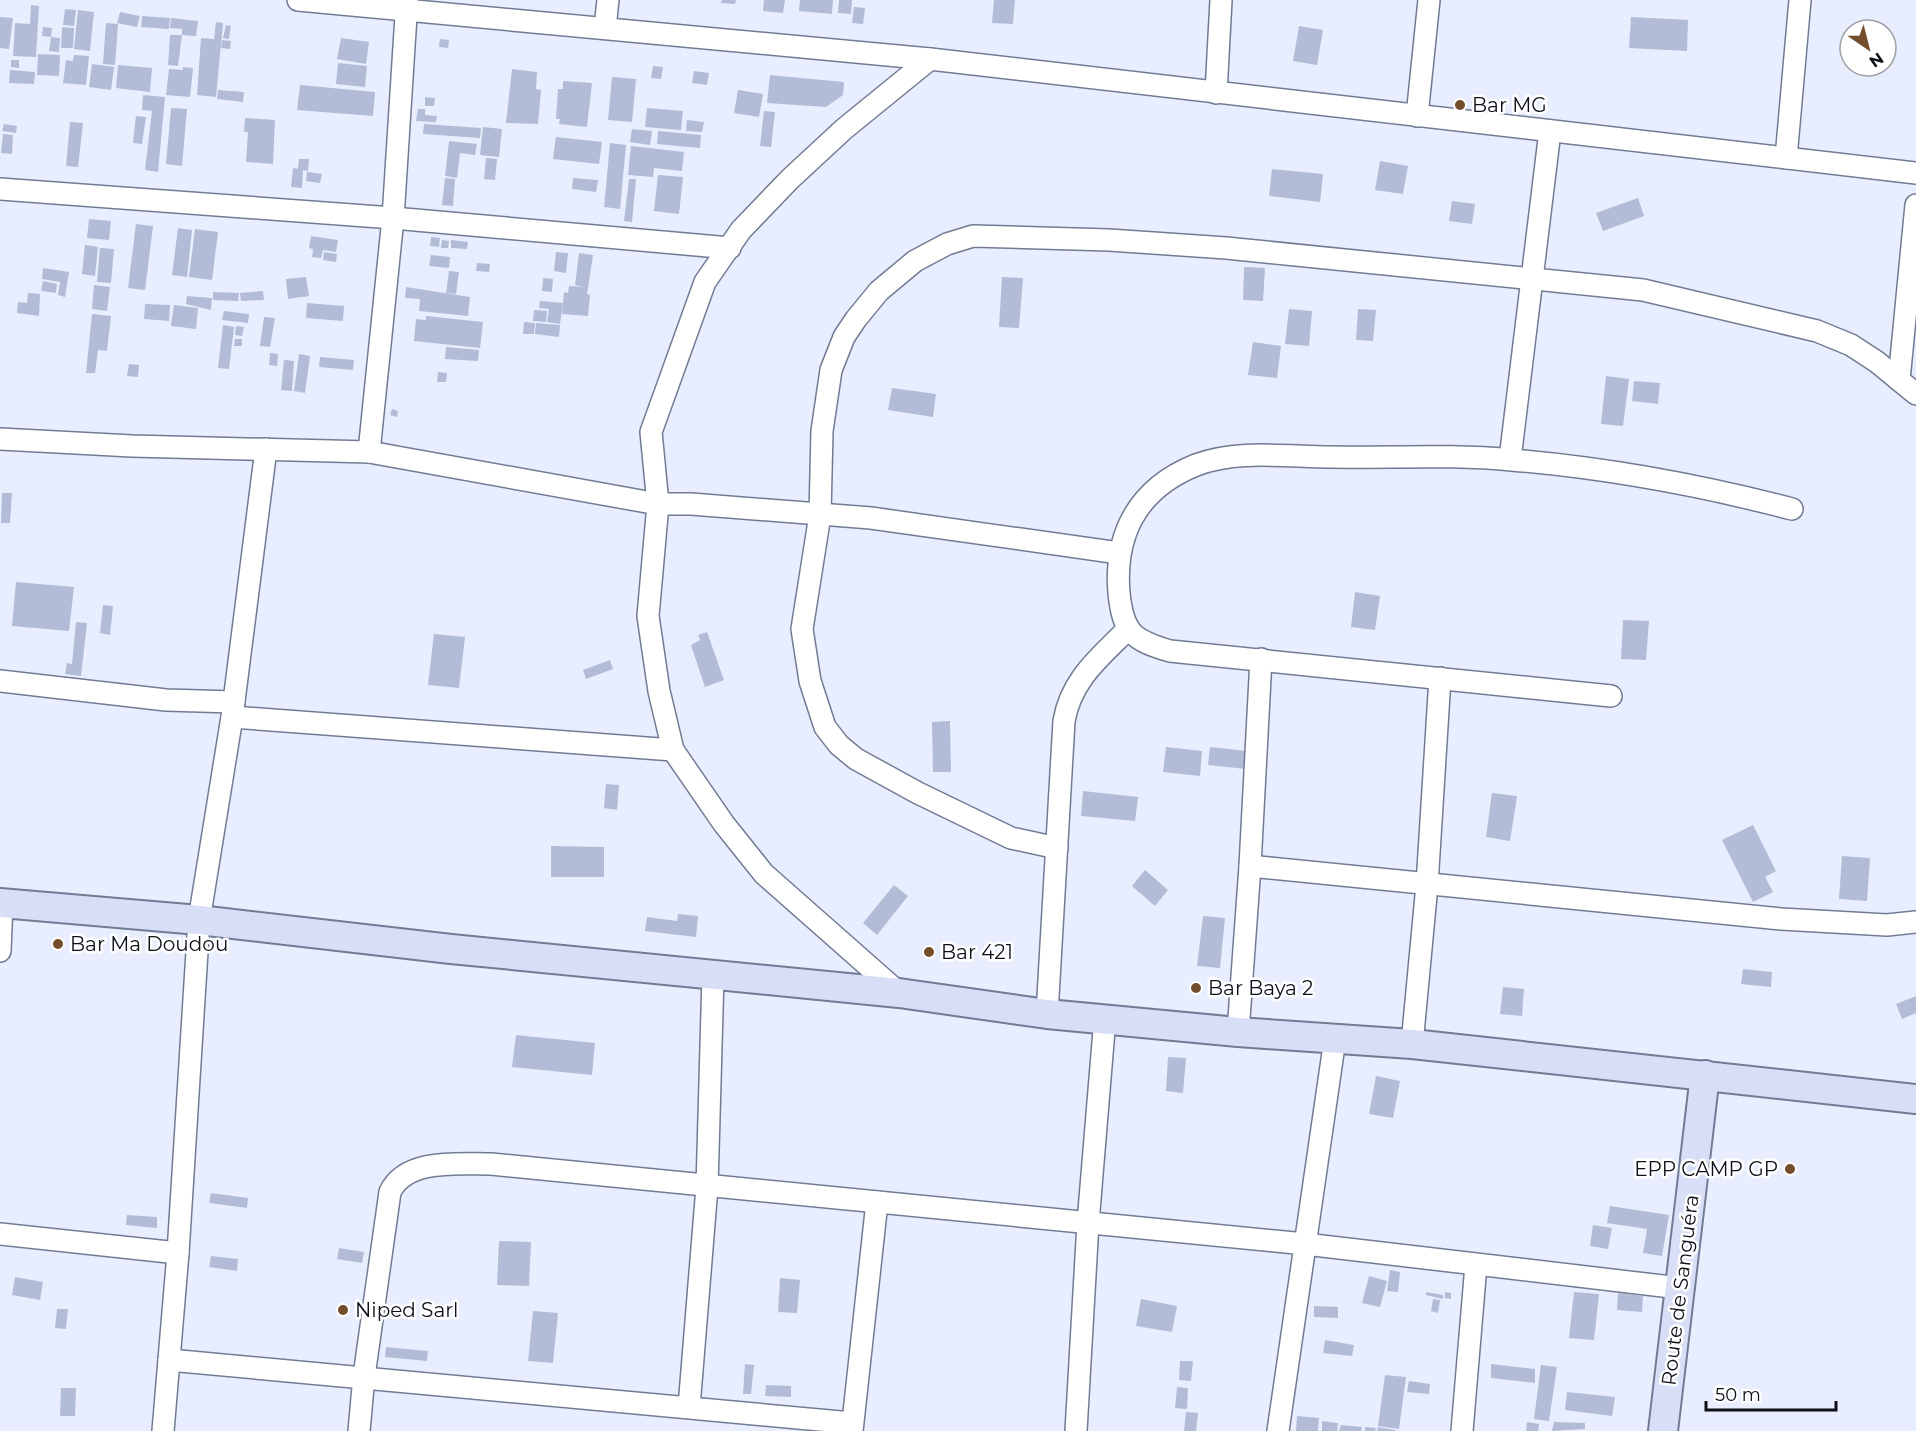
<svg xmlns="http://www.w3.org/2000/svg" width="1916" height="1431" viewBox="0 0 1916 1431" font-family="Montserrat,sans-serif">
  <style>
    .building { fill: #b2bcd6 }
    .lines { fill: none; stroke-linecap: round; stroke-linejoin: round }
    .street-casing { stroke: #727b94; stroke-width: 24 }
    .secondary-casing { stroke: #727b94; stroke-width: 32 }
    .street { stroke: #fff; stroke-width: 21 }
    .secondary { stroke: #d7def5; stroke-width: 28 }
    .poi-dot { fill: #744d2b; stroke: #fff; stroke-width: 2 }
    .labels { text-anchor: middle; stroke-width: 5; stroke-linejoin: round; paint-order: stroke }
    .poi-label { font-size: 20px; fill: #0e111a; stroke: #fff; text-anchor: start }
    .street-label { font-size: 20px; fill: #0e111a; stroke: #fff }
  </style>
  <rect width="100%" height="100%" fill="#e8eeff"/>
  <g class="building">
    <polygon points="722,0 736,0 735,4 721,3"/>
    <polygon points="764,0 785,0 783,13 763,11"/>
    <polygon points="800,0 833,0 832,14 799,11"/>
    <polygon points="839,0 852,0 851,14 838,13"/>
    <polygon points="994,0 1015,0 1013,24 992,23"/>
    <polygon points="31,5 39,6 36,57 13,56 15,23 30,24"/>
    <polygon points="854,7 865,8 863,24 852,23"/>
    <polygon points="65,9 76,10 74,26 63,25"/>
    <polygon points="78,10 94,12 90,51 74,49"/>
    <polygon points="120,12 140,16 137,27 117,23"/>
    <polygon points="142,16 170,18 169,29 141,27"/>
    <polygon points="0,17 13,18 9,49 0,48"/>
    <polygon points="1631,17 1688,20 1687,51 1629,48"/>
    <polygon points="171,18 198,21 196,36 182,35 182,29 170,28"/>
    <polygon points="216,22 223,23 216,97 197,95 201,38 214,39"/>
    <polygon points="106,23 118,24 115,65 103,64"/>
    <polygon points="226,25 231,26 229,39 223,38"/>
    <polygon points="1299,26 1323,30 1317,65 1293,61"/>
    <polygon points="43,27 52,28 51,37 60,38 59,52 49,51 51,37 42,36"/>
    <polygon points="62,27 74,28 73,48 61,48"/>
    <polygon points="170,35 182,35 178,66 168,65"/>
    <polygon points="341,38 369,42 366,64 337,59"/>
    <polygon points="440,39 449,40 448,48 439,47"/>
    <polygon points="222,40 231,41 230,49 221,48"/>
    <polygon points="38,54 60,55 59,76 37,75"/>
    <polygon points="74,55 89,56 86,85 63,83 66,60 73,61"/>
    <polygon points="11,60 19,60 19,68 11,67"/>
    <polygon points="338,63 367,66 365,87 336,84"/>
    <polygon points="92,64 114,67 111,90 89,87"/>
    <polygon points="118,65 152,68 150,92 116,88"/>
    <polygon points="653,66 663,67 661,79 651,78"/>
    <polygon points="183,67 193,68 190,97 166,95 169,69 183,70"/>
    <polygon points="512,69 537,72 536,89 541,90 538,124 506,123"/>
    <polygon points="10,70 35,72 34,84 9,83"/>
    <polygon points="694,71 709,73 707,85 692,83"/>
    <polygon points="770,75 844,82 843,95 826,107 767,103"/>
    <polygon points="612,77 636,79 632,122 608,120"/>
    <polygon points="563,81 592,83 587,127 559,124 560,119 556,119 558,89 563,89"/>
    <polygon points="300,85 375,92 373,116 297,110"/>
    <polygon points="218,90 244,92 243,102 217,99"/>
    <polygon points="738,90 763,94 759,117 734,113"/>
    <polygon points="143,95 165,97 158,172 145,170 152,111 142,110"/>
    <polygon points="425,97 435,98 434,106 425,106"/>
    <polygon points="171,108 187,109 182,166 166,164"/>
    <polygon points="647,108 683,111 681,130 645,127"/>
    <polygon points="418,109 425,109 425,115 437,116 436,122 416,121"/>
    <polygon points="764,111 775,112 771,147 760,146"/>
    <polygon points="136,116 146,117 142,144 133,143"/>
    <polygon points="245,118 275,120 273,164 246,162 248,132 244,132"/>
    <polygon points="687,120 704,122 702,132 686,131"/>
    <polygon points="70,122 83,123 78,167 66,166"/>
    <polygon points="4,124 17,126 16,133 2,131"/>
    <polygon points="424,124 481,128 480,138 423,134"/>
    <polygon points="483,127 502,129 499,157 480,155"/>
    <polygon points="632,129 652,131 650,145 630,142"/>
    <polygon points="658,131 701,135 700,148 657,144"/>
    <polygon points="3,134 13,135 12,154 1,153"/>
    <polygon points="556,137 602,142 599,164 553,159"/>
    <polygon points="449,141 477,144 475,155 460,153 457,178 445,176"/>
    <polygon points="610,143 626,145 620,209 604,207"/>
    <polygon points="631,146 684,152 682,171 654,168 653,177 628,175"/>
    <polygon points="486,158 497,159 495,180 484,179"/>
    <polygon points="299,159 309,159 308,171 303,170 302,188 291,187 293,168 298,169"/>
    <polygon points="1380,161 1408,166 1403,194 1375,190"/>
    <polygon points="1272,169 1323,174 1320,202 1269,196"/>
    <polygon points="307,172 322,174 320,183 306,181"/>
    <polygon points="658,175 683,177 679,214 654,211"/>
    <polygon points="445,178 455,179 453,206 442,205"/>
    <polygon points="573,178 598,180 596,192 572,189"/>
    <polygon points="629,179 636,179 632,222 624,221"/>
    <polygon points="1638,198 1644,216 1603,231 1596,213"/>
    <polygon points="1452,201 1475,204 1472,224 1449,221"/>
    <polygon points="89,219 111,221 109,240 87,238"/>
    <polygon points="136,224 153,226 145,290 128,288"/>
    <polygon points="178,228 192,230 187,277 172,275"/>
    <polygon points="195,229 218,232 212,280 189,277"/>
    <polygon points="311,236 338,240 336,252 323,250 321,258 312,257 313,249 309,248"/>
    <polygon points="431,237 440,238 439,247 430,246"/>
    <polygon points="442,240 449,241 448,248 441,248"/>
    <polygon points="451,240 468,242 467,249 451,248"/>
    <polygon points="85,245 98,247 95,276 82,274"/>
    <polygon points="100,248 114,249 111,283 97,282"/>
    <polygon points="324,252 337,254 336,262 323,260"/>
    <polygon points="556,252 568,253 566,273 554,271"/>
    <polygon points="579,253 593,255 587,294 590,295 588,316 562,314 564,292 568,293 569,286 584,287 575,285"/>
    <polygon points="431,255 450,257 449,268 429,266"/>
    <polygon points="477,263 490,264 489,272 476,271"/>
    <polygon points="1244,267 1265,268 1263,301 1243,300"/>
    <polygon points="43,268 69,272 65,297 58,295 60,282 42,279"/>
    <polygon points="449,271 459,272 456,294 446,293"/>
    <polygon points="306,277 309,296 288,299 286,279"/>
    <polygon points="1002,277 1023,278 1019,328 999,327"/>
    <polygon points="543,278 553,279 552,292 542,291"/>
    <polygon points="43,281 57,284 56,293 41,291"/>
    <polygon points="94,285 110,287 107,311 92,309"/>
    <polygon points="406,287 470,297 468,316 419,311 420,299 405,298"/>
    <polygon points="263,291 264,300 241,301 240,293"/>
    <polygon points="213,292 239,293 238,301 213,300"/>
    <polygon points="28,293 40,294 39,316 17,313 18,302 27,303"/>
    <polygon points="187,296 212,298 211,310 186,304"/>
    <polygon points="540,301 563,303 560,324 547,322 549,309 539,308"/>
    <polygon points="307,303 344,306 343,321 306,318"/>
    <polygon points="145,304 170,305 169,321 144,319"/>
    <polygon points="174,305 198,308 196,329 171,326"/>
    <polygon points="1289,309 1312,311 1309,346 1285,344"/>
    <polygon points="1358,309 1376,310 1373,341 1356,340"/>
    <polygon points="534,310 547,311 546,322 533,321"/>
    <polygon points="224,311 249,314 248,323 222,320"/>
    <polygon points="92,314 111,316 107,351 98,350 95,373 86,373"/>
    <polygon points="426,316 483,322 480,348 414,341 416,319 426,320"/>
    <polygon points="264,317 275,318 270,347 260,346"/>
    <polygon points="524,322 535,323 534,334 523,334"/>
    <polygon points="536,323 560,325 559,337 535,334"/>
    <polygon points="223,325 234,327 229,369 218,368"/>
    <polygon points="236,326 244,327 242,336 235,335"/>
    <polygon points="235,339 242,339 242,346 234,346"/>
    <polygon points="1253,342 1281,346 1277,378 1248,375"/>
    <polygon points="446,347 479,350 478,361 445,359"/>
    <polygon points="270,353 278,354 277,366 269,365"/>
    <polygon points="299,354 310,356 305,393 294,391"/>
    <polygon points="320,357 354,360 353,370 319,367"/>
    <polygon points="284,360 294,361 292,391 281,390"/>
    <polygon points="129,364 139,365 138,377 127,376"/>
    <polygon points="438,372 447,373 446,382 437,382"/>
    <polygon points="1606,376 1629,379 1623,426 1601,424"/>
    <polygon points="1634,381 1660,383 1658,404 1632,401"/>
    <polygon points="892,388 936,394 933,417 888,410"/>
    <polygon points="392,409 398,411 397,417 390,415"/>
    <polygon points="2,493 12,493 10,523 1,523"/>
    <polygon points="16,582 74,587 69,631 12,626"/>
    <polygon points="1355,592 1380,596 1375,630 1351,627"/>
    <polygon points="103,605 113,606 110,635 100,633"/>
    <polygon points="1623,620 1649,621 1646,660 1621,659"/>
    <polygon points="76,622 87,623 81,676 65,674 67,663 72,664"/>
    <polygon points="707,632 724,680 705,687 691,645 700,640 698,635"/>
    <polygon points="434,634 465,637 459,688 428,685"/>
    <polygon points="610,660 613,669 586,679 583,670"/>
    <polygon points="950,721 951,772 933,772 932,722"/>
    <polygon points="1166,747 1202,751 1200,776 1163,772"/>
    <polygon points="1210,747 1247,751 1246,769 1208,765"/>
    <polygon points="606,784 619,785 617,810 604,808"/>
    <polygon points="1083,791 1138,797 1135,821 1081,816"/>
    <polygon points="1492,793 1517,796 1510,841 1486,837"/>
    <polygon points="1753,825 1776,871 1765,877 1773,892 1753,902 1722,840"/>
    <polygon points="551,846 604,847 604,877 551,877"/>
    <polygon points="1842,856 1870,858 1867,901 1839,899"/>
    <polygon points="1145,870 1168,890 1155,906 1132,886"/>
    <polygon points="894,885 908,896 877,935 863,923"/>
    <polygon points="678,914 698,916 696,937 645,931 647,917 677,921"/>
    <polygon points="1203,916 1225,918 1220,968 1197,966"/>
    <polygon points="1743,969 1772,972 1771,987 1741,984"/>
    <polygon points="1503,987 1524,989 1522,1016 1500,1014"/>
    <polygon points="1916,996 1916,1013 1902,1019 1896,1004"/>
    <polygon points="516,1035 595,1043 592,1075 512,1067"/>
    <polygon points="1168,1057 1186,1058 1183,1093 1166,1091"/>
    <polygon points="1376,1076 1400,1081 1393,1118 1369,1114"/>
    <polygon points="211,1193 248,1198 247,1208 209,1203"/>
    <polygon points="1610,1206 1669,1215 1662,1256 1643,1253 1647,1229 1607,1223"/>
    <polygon points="127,1215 157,1217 157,1228 126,1225"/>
    <polygon points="1593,1225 1612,1228 1608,1249 1590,1246"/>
    <polygon points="499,1241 531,1242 529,1286 497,1285"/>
    <polygon points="339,1248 364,1252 362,1263 337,1259"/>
    <polygon points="211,1256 238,1259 237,1271 209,1267"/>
    <polygon points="1390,1270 1400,1272 1398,1292 1387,1291"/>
    <polygon points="1369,1276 1387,1281 1380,1307 1362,1303"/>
    <polygon points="15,1277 43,1282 40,1300 12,1295"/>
    <polygon points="780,1278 800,1280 797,1313 778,1312"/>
    <polygon points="1426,1292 1443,1295 1443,1299 1426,1295"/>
    <polygon points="1445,1292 1451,1293 1451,1299 1445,1298"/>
    <polygon points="1574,1292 1599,1294 1594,1340 1569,1338"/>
    <polygon points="1618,1293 1643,1296 1642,1312 1617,1310"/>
    <polygon points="1141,1299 1177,1306 1172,1332 1136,1326"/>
    <polygon points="1433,1299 1440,1300 1438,1313 1431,1311"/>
    <polygon points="1314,1306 1338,1307 1338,1318 1314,1317"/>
    <polygon points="57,1309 68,1309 66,1329 55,1328"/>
    <polygon points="533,1311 558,1313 553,1363 528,1361"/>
    <polygon points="1325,1340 1354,1345 1352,1356 1323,1353"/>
    <polygon points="386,1347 428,1351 427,1361 385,1357"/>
    <polygon points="1180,1361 1193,1361 1191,1381 1179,1380"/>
    <polygon points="745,1364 754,1365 751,1394 743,1394"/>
    <polygon points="1491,1364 1535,1369 1535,1383 1491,1378"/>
    <polygon points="1541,1365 1557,1367 1549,1421 1534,1419"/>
    <polygon points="1385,1375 1406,1377 1399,1429 1378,1426"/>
    <polygon points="1409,1381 1430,1384 1429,1394 1407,1392"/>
    <polygon points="766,1385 791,1386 791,1397 765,1396"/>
    <polygon points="1177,1387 1188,1388 1187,1409 1175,1408"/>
    <polygon points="61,1388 76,1388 75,1416 60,1416"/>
    <polygon points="1567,1392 1615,1397 1612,1416 1565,1410"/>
    <polygon points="1186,1412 1198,1413 1196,1431 1184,1431"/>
    <polygon points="1297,1416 1319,1418 1318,1431 1296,1431"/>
    <polygon points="1322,1421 1338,1423 1337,1431 1322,1431"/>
    <polygon points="1527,1422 1539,1424 1538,1431 1526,1431"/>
    <polygon points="1554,1422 1585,1423 1585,1429 1552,1431"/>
    <polygon points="1341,1425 1362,1427 1361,1431 1339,1431"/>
    <polygon points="1365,1427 1376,1428 1375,1431 1365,1431"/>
    <polygon points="1378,1427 1395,1430 1395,1431 1377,1431"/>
  </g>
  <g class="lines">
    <g class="street-casing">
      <g id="street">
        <polyline points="298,0 930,59"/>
        <polyline points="605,28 608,0"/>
        <polyline points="1216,93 1221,0"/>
        <polyline points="1417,116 1429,0"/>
        <polyline points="1786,158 1800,0"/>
        <polyline points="0,189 393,218 730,248"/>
        <polyline points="1899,380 1916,205"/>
        <polyline points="0,439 132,446 369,452 658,504 691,504 871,518 1119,553"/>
        <polyline points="369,452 393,218 407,0"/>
        <polyline points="1510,459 1550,131"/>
        <polyline points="0,681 166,700 234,702"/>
        <path d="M1611 696 1170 651C1132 640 1123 632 1119 593 1114 533 1139 488 1196 465 1237 449 1288 457 1331 457 1391 458 1452 454 1512 460 1607 468 1700 485 1792 509"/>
        <polyline points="232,717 673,750"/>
        <polyline points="1057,848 1011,838 918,793 856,759 839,745 825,727 810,681 802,629 820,515 822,431 831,370 844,337 856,319 879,291 915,261 947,244 973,236 1109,240 1226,248 1643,290 1817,331 1851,345 1877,362 1916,394"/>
        <polyline points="1250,866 1781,919 1887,925 1916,922"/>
        <polyline points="0,951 2,903"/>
        <polyline points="899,993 764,874 724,824 673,750 659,691 648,616 658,504 651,432 705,282 741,230 790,179 844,129 930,59 1916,173"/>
        <path d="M1047 1014 1064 721C1071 680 1099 658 1127 630"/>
        <polyline points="1238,1032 1250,866 1261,659"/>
        <polyline points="1412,1044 1427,885 1440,678"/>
        <polyline points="0,1234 178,1253"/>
        <polyline points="169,1360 852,1423"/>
        <polyline points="689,1407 707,1187 713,976"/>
        <polyline points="163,1431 178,1253 199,920 232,717 266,449"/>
        <path d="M359 1431 364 1376 390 1192C406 1158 459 1164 491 1164L1305 1244 1680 1288"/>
        <polyline points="852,1431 877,1202"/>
        <polyline points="1076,1431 1088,1223 1105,1018"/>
        <polyline points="1278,1431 1335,1039"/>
        <polyline points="1462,1431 1476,1265"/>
      </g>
    </g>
    <g class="secondary-casing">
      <g id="secondary">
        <polyline points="0,903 199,920 451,949 899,993 1047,1014 1238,1032 1412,1044 1916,1099"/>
        <polyline points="1663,1431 1705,1075"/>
      </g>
    </g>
    <use href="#street" class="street"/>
    <use href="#secondary" class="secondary"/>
  </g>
  <g class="poi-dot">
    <circle cx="1460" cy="105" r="6"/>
    <circle cx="58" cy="944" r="6"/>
    <circle cx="929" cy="952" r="6"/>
    <circle cx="1196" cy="988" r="6"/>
    <circle cx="1790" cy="1169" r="6"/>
    <circle cx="343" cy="1310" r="6"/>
  </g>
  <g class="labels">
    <g class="poi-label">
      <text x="1472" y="112">Bar MG</text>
      <text x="70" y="951">Bar Ma Doudou</text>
      <text x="941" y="959">Bar 421</text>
      <text x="1208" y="995">Bar Baya 2</text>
      <text x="1778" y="1176" text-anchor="end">EPP CAMP GP</text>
      <text x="355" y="1317">Niped Sarl</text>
    </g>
    <g class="street-label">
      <text transform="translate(1680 1290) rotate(-83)" y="7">Route de Sanguéra</text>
    </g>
  </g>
  <g transform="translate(1868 48) rotate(145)"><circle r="28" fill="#ffffff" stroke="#9fa0a3" stroke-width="1.5"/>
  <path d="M0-4.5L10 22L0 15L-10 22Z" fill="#744d2b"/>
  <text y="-9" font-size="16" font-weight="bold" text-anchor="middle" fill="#0e111a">N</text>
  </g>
  <path d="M1706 1401v9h130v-9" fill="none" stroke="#0e111a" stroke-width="3"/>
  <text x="1715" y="1401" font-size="18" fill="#0e111a" stroke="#ffffff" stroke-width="4.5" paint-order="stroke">50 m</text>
</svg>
